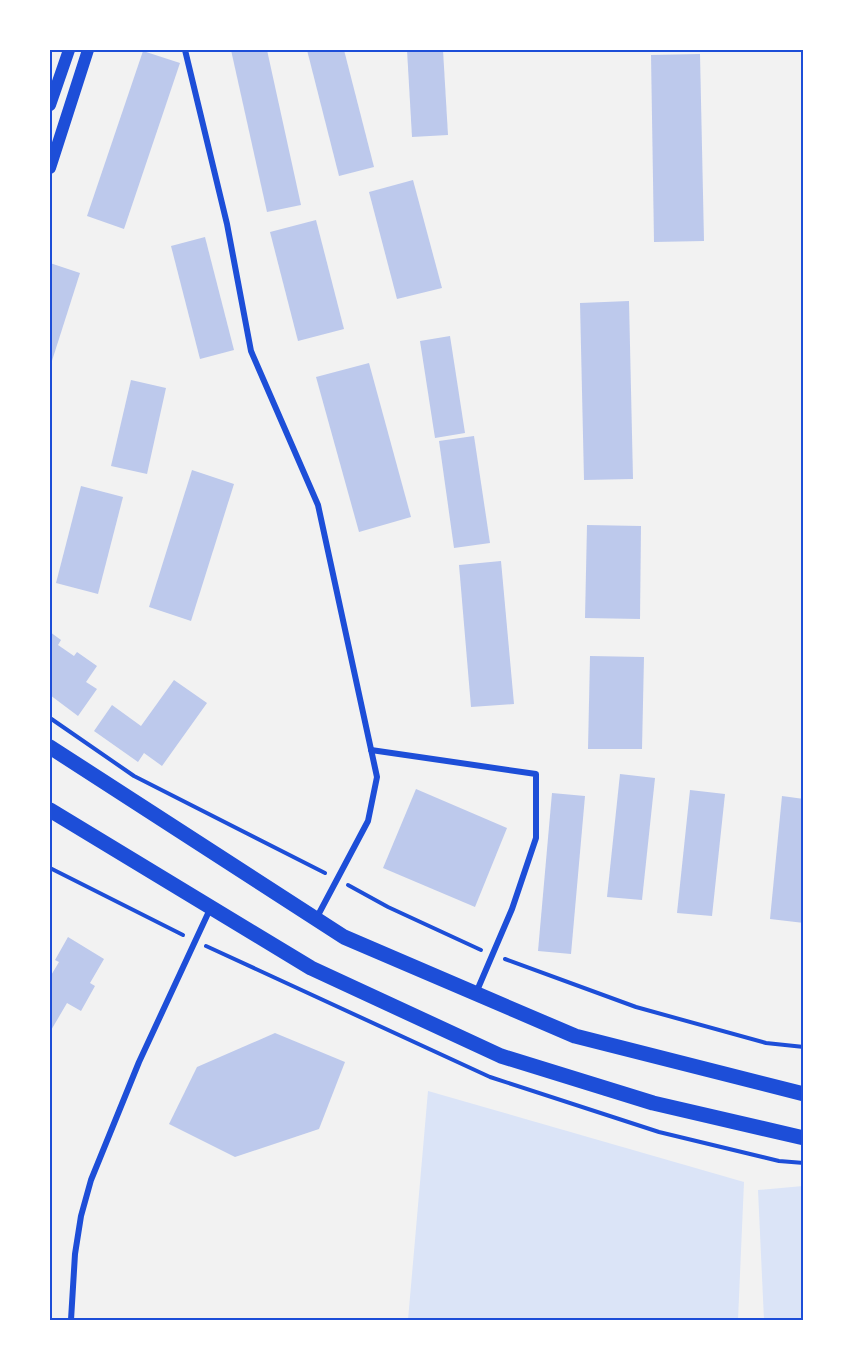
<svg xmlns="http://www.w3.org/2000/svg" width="853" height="1370" viewBox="0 0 853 1370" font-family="Spectral,serif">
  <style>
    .green { fill: #dbe4f7 }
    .building { fill: #bdc9ec }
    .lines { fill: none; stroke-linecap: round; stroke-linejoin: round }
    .path { stroke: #1d4ed8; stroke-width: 4 }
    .minor { stroke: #1d4ed8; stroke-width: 6 }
    .secondary { stroke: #1d4ed8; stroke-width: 12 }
    .primary { stroke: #1d4ed8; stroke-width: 15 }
    .neatline { fill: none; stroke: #1d4ed8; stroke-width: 2 }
  </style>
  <rect width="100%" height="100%" fill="#f2f2f2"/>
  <g class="green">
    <polygon points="428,1091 744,1182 738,1320 408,1320"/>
    <polygon points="803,1186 803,1320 764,1320 758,1190"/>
  </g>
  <g class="building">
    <polygon points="231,50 267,50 301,205 267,212"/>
    <polygon points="307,50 344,50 374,167 339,176"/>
    <polygon points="407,50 443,50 448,135 412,137"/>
    <polygon points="143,51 180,63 124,229 87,216"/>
    <polygon points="700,54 704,241 654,242 651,55"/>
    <polygon points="413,180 442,288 397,299 369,192"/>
    <polygon points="316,220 344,329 298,341 270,232"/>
    <polygon points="205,237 234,350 200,359 171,246"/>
    <polygon points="50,263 80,273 50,367"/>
    <polygon points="629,301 633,479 584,480 580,303"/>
    <polygon points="450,336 465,433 435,438 420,341"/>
    <polygon points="369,363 411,517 359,532 316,377"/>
    <polygon points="131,380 166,388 147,474 111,466"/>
    <polygon points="474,436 490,543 454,548 439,441"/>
    <polygon points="192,470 234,484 191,621 149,607"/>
    <polygon points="81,486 123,497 98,594 56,583"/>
    <polygon points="587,525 641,526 640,619 585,618"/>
    <polygon points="501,561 514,704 471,707 459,565"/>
    <polygon points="50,632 61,640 58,645 74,656 77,652 97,666 86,682 97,689 78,716 50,695"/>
    <polygon points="590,656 644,657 642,749 588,749"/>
    <polygon points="174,680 207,703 162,766 144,753 138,762 94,731 112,705 141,726"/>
    <polygon points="620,774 655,778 642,900 607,897"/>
    <polygon points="416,789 507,828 475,907 383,868"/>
    <polygon points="690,790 725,794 712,916 677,913"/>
    <polygon points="552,793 585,796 571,954 538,951"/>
    <polygon points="782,796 804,799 804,923 770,919"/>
    <polygon points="68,937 104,959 90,983 95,986 81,1011 67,1003 50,1032 50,977 59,962 55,960"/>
    <polygon points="275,1033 345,1062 319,1129 235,1157 169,1124 197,1067"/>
  </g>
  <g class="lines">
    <g class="path">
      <polyline points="50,718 134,776 325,873"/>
      <polyline points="50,868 183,935"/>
      <polyline points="348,885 388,907 481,950"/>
      <polyline points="206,946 490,1077 659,1132 779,1161 804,1163"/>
      <polyline points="505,959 636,1007 766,1043 804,1047"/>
    </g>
    <g class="minor">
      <polyline points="185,50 227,224 251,351 318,505 377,777 368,821 316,919"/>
      <polyline points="371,750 536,774 536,838 512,909 476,993"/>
      <polyline points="71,1320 75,1254 81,1216 91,1180 139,1062 211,907"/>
    </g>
    <g class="secondary">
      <polyline points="50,105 69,50"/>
      <polyline points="50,168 88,50"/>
    </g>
    <g class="primary">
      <polyline points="50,747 344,937 575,1036 804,1094"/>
      <polyline points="50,810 311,968 501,1056 653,1103 804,1138"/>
    </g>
  </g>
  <rect width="853" height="1370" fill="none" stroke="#ffffff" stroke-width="102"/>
  <rect x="51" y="51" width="751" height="1268" class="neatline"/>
</svg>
